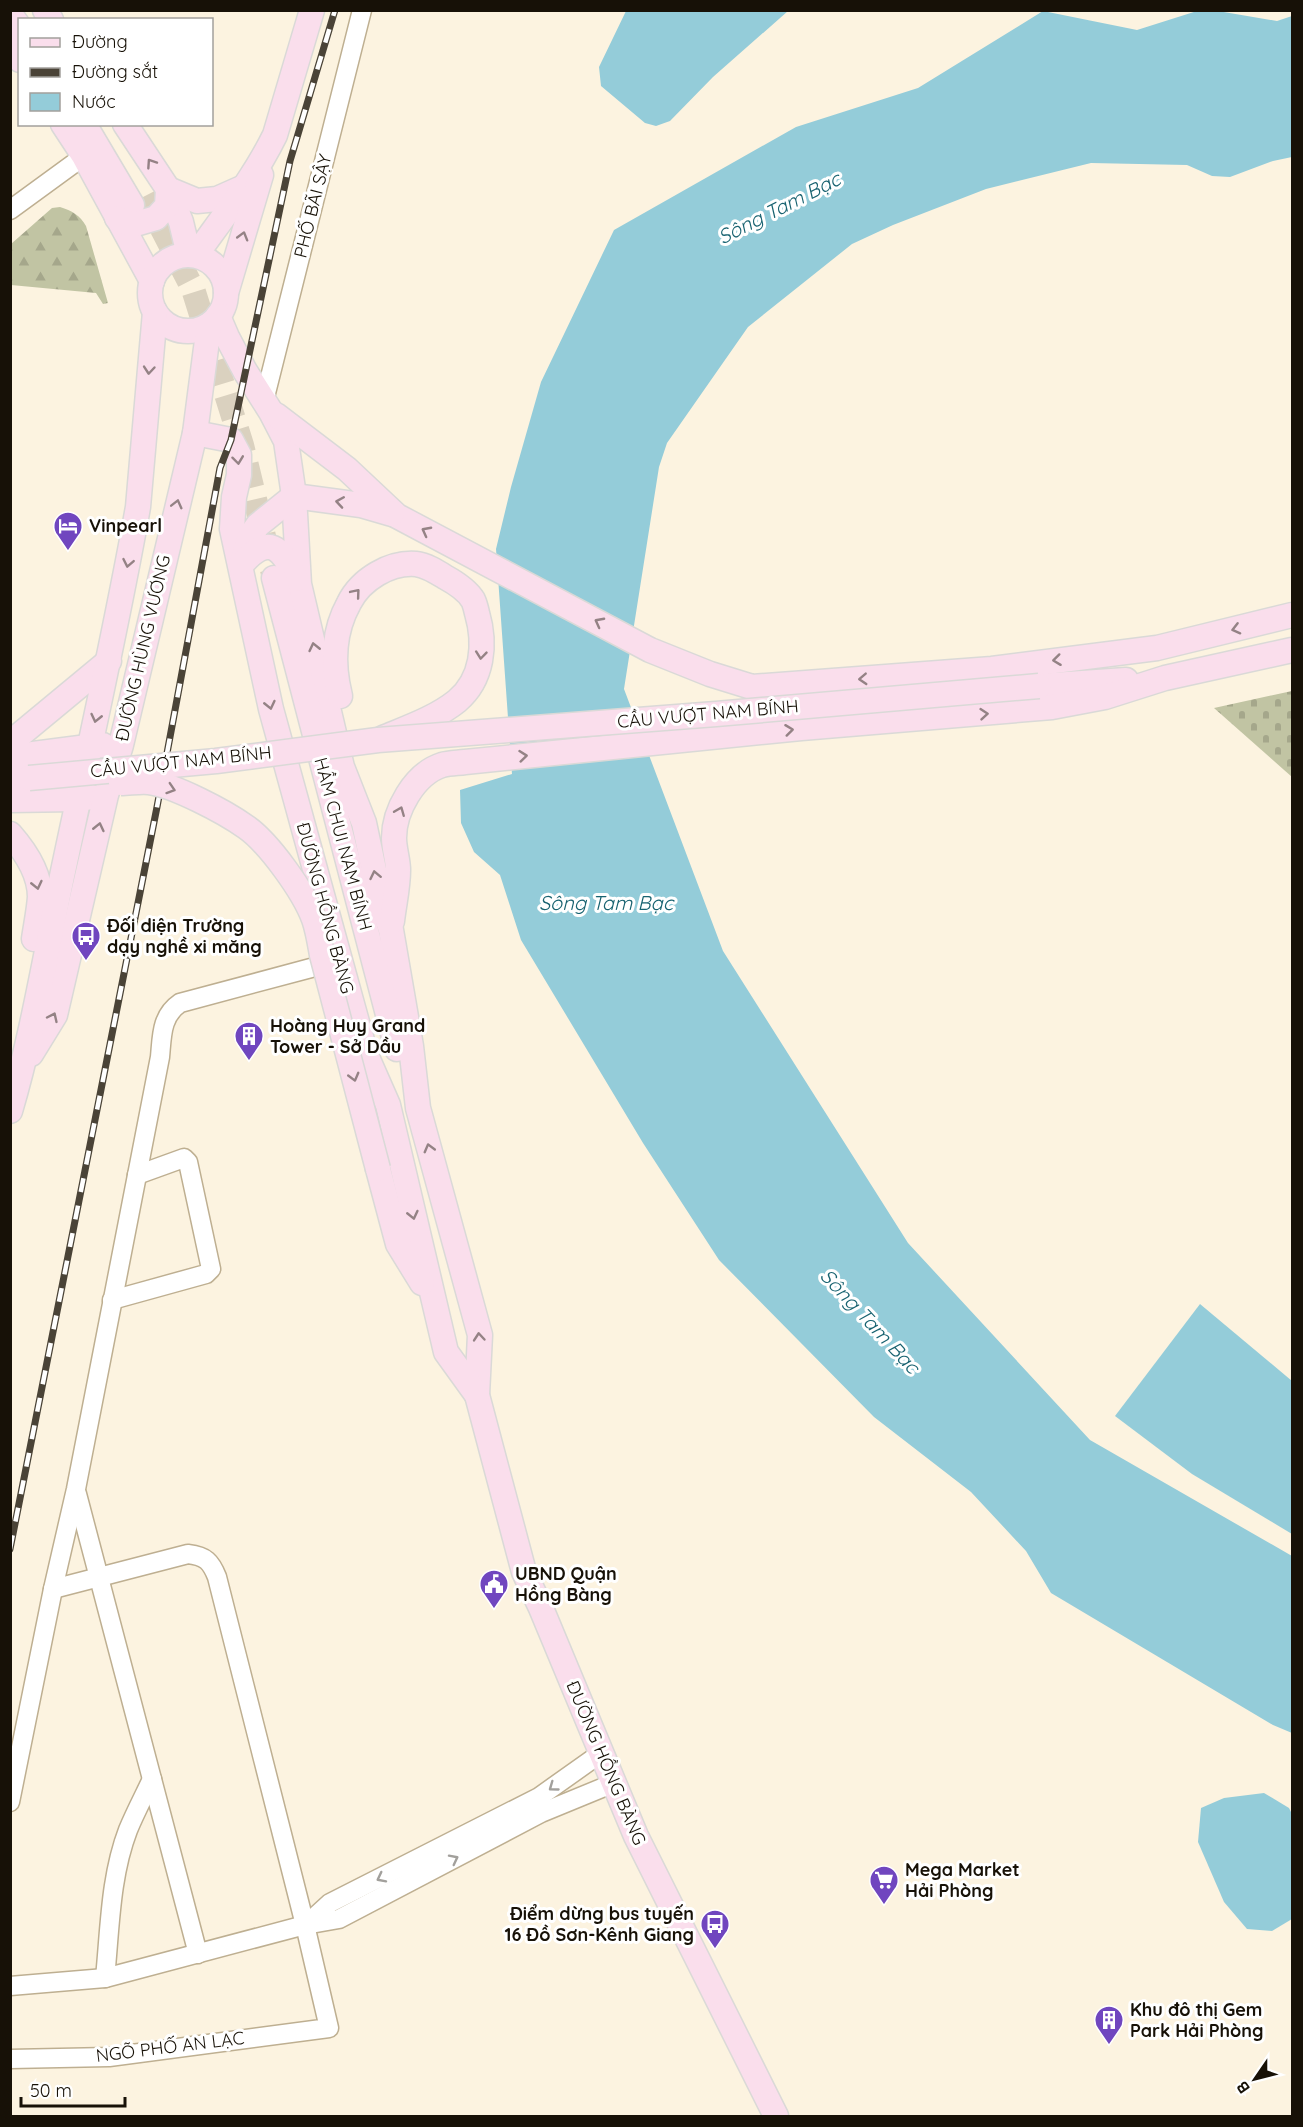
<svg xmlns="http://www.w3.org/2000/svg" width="1303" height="2127" viewBox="0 0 1303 2127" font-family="Quicksand,sans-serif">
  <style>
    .forest { fill: url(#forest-firs) }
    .cemetery { fill: url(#cemetery-stones) }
    .water { fill: #94ccd9 }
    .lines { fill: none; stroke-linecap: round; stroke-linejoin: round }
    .major-tunnel { stroke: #dad1bf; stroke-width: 24; stroke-dasharray: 24 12; stroke-linecap: butt }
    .minor-casing { stroke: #beaf91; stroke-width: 21 }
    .major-casing { stroke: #dad9d7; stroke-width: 27 }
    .minor { stroke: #fff; stroke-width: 18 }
    .major { stroke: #fadeec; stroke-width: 24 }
    .rail-casing { stroke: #4a4337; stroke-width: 7 }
    .rail { stroke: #fff; stroke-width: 4.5; stroke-dasharray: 14; stroke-linecap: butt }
    .major-bridge-casing { stroke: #dad9d7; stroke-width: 27; stroke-linecap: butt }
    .major-bridge { stroke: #fadeec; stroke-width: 24 }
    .oneway { stroke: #948285 }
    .oneway2 { stroke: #a2a09c }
    .labels { text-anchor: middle; stroke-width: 6; stroke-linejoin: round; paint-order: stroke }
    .street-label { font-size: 18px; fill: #171107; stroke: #fff }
    .poi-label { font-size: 18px; font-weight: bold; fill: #171107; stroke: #fff; text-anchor: start }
    .water-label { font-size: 20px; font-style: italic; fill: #176270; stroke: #fff }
  </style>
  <defs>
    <pattern id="forest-firs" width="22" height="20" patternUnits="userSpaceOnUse" patternTransform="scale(1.5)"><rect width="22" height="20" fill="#c1c4a3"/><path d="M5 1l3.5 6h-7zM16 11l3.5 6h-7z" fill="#a5a78b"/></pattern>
    <pattern id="cemetery-stones" width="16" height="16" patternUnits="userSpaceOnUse" patternTransform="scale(1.5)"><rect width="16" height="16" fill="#c1c4a3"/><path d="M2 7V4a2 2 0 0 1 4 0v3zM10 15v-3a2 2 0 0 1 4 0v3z" fill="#a5a78b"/></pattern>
  </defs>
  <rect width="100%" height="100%" fill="#fcf3e0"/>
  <path class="forest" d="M60 207C72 211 80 215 86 226L108 303 103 304 96 293 11 285V244L52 208Z"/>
  <polygon class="cemetery" points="1292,691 1292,777 1214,708"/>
  <g class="water">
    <polygon points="626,11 626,10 788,11 713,77 670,121 656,126 645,123 601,86 599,67"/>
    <polygon points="1043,11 1137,30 1197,11 1218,11 1277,21 1292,16 1292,157 1273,161 1230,177 1212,176 1187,165 1091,163 986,189 893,225 852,244 748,327 667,443 659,467 624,689 723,951 908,1243 1090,1440 1292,1556 1292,1733 1273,1725 1051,1593 1026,1551 971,1492 874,1417 719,1260 643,1143 521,940 500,875 474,852 461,823 460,790 512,774 496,549 511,487 541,382 614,230 796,127 918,88"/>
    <polygon points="1200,1304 1292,1381 1292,1534 1192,1474 1115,1416"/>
    <polygon points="1264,1793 1289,1808 1292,1814 1292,1919 1272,1931 1247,1929 1224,1902 1198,1842 1201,1808 1224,1798"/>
  </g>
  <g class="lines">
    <polyline class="major-tunnel" points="145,196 193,289 242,445 274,578"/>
    <g class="minor-casing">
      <g id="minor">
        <polyline points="10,210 84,156"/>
        <polyline points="264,401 362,10"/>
        <polyline points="112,1300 206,1274 211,1269 188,1162 184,1158 137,1175"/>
        <polyline points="77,1494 198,1954"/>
        <path d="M10 1802 53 1589 76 1489 160 1057C162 1036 161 1016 180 1003L311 968"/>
        <polyline points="307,1924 330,1903 539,1797 601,1753"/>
        <path d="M105 1978C110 1929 110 1877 128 1830 135 1813 144 1796 152 1779"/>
        <polyline points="10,1986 105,1978 305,1925 339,1919 541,1813 614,1783"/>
        <path d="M10 2059 109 2057 329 2028 305 1925 217 1577C211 1562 206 1556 188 1554L53 1589"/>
      </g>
    </g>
    <g class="major-casing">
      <g id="major">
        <polyline points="45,10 51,20"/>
        <polyline points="10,14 20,28"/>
        <polyline points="10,46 20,60"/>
        <polyline points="63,124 84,156 152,281"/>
        <polyline points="84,124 132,205"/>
        <polyline points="125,124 168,189 181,222 189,255"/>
        <polyline points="117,218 132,225 156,218 167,206 168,189 197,201 217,199 244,187"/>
        <path d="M196 255C223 217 254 178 275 135L312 10"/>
        <circle cx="188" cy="293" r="38"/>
        <polyline points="226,293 261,175"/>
        <polyline points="218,316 227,337 245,371 271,412 286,441 294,496 299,584 342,767 364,823 379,893 391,930 411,1046 418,1108 480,1335 477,1395 524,1572 541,1608 636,1836 776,2116"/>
        <polyline points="276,415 347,469 397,516 650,650 710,674 752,687 992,669 1157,648 1292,615"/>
        <polyline points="195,433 231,440 239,455 239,475 234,497 232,529 271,709 366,1055 388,1105 446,1352 477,1395"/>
        <polyline points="241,565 250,536 258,525 294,496 361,505 392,514"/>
        <path d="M241 565C268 533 282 547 296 579"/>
        <polyline points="274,578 397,1049"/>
        <polyline points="1039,686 1126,680"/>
        <path d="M340 696C332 664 333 632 349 603 361 579 390 562 416 564 426 565 437 572 445 577 456 583 467 590 473 600 475 604 476 609 477 613 486 644 483 679 457 701 436 718 407 728 383 738"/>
        <polyline points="10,743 109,661"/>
        <polyline points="10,757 103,745"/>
        <polyline points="10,779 29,778"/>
        <polyline points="10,800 76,799 92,797"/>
        <path d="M10 834C25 851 40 874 40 897 39 911 36 925 34 939"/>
        <path d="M392 921C394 904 398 887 398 870 398 860 394 849 394 838 394 811 414 774 442 765 449 763 457 763 465 762L801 728 1052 707 1105 697 1165 678 1292 650"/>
        <polyline points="31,1054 55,1015 106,795 121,745 195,433 209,325"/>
        <path d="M10 1111C34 1030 47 945 65 862 90 744 117 626 138 507L155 312"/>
        <polyline points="378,1169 398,1244 422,1283"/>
      </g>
    </g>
    <use href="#minor" class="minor"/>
    <use href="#major" class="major"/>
    <g class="rail-casing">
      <polyline id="rail" points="10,1549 157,807 220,468 231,440 290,161 335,10"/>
    </g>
    <use href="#rail" class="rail"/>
    <g class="major-bridge-casing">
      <g id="major-bridge">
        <polyline points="29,778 216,761 378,740 716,714 1039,686"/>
        <path d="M121 783C130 783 140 781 149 782 174 785 225 812 246 827 269 843 304 892 314 919 318 930 320 944 322 955L378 1169"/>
      </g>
    </g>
    <use href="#major-bridge" class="major-bridge"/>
  </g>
  <defs><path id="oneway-chevron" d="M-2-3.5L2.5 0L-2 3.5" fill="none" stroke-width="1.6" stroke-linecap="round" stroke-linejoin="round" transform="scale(1.5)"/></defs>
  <g class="oneway">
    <use href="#oneway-chevron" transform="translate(151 163) rotate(-124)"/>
    <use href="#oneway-chevron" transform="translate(243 236) rotate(-74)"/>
    <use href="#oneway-chevron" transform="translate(149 370) rotate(95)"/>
    <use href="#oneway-chevron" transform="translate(238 460) rotate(83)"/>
    <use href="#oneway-chevron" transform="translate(340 502) rotate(-171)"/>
    <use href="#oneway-chevron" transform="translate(177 504) rotate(-76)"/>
    <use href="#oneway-chevron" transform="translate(426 531) rotate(-152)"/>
    <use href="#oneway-chevron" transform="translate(128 563) rotate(101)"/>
    <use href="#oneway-chevron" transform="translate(356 593) rotate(-50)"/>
    <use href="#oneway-chevron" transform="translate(599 622) rotate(-152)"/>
    <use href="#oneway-chevron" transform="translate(1236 629) rotate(166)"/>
    <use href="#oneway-chevron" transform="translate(314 647) rotate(-103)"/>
    <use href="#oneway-chevron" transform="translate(481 655) rotate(96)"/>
    <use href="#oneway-chevron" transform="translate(1057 660) rotate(173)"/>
    <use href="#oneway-chevron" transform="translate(863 679) rotate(177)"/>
    <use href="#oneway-chevron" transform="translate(270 705) rotate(77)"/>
    <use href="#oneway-chevron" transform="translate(984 714) rotate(-5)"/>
    <use href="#oneway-chevron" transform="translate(96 718) rotate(103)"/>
    <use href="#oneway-chevron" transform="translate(789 730) rotate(-7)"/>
    <use href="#oneway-chevron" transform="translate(523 756) rotate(-6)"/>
    <use href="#oneway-chevron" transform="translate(171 789) rotate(18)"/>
    <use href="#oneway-chevron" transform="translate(400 811) rotate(-68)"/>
    <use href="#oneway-chevron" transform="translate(99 827) rotate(-77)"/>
    <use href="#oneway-chevron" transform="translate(375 875) rotate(-102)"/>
    <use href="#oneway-chevron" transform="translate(37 885) rotate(77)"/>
    <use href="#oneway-chevron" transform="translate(53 1017) rotate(-65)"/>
    <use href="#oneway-chevron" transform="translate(354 1077) rotate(75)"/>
    <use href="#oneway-chevron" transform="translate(429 1148) rotate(-105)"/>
    <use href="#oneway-chevron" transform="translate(413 1215) rotate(77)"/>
    <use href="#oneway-chevron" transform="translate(479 1337) rotate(-95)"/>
  </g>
  <g class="oneway2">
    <use href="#oneway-chevron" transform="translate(553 1787) rotate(144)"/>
    <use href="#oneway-chevron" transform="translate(454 1859) rotate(-27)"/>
    <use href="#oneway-chevron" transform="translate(381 1878) rotate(153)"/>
  </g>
  <defs>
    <g id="hotel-pin" transform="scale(1.5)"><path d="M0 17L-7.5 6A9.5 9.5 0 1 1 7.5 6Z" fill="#7046bf" stroke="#fff"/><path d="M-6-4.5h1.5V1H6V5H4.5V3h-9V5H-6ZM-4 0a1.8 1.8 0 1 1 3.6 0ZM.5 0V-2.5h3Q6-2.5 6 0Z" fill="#fff"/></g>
    <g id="bus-pin" transform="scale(1.5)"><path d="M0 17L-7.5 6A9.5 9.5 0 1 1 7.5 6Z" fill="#7046bf" stroke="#fff"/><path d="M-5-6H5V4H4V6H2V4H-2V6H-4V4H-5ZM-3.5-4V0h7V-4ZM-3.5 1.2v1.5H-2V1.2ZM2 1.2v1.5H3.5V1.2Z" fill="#fff"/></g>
    <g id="building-pin" transform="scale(1.5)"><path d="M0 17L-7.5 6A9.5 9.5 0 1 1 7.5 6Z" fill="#7046bf" stroke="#fff"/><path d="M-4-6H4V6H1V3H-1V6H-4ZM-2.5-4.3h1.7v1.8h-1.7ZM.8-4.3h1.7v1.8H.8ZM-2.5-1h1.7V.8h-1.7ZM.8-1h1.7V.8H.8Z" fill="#fff"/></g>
    <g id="civic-pin" transform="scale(1.5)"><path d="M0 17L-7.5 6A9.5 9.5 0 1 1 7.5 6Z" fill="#7046bf" stroke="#fff"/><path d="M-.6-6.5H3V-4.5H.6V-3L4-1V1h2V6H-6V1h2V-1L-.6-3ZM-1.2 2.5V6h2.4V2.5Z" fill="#fff"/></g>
    <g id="supermarket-pin" transform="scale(1.5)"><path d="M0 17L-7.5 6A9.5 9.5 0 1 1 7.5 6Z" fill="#7046bf" stroke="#fff"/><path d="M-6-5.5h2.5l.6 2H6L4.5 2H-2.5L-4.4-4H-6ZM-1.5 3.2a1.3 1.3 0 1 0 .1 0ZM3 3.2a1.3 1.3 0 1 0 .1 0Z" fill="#fff"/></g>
  </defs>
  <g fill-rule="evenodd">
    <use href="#hotel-pin" x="68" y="526"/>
    <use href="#bus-pin" x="86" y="936"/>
    <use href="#building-pin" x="249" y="1036"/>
    <use href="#civic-pin" x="494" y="1584"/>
    <use href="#supermarket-pin" x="884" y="1880"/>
    <use href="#bus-pin" x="715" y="1924"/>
    <use href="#building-pin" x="1109" y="2020"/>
  </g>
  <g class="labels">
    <g class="street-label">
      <text transform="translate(313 206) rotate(-76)" y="6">PHỐ BÃI SẬY</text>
      <text transform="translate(143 648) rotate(-77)" y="6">ĐƯỜNG HÙNG VƯƠNG</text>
      <text transform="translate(708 714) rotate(-5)" y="6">CẦU VƯỢT NAM BÍNH</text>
      <text transform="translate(181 762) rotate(-6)" y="6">CẦU VƯỢT NAM BÍNH</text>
      <text transform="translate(343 844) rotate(75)" y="6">HẦM CHUI NAM BÍNH</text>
      <text transform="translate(325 908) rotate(75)" y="6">ĐƯỜNG HỒNG BÀNG</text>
      <text transform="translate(606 1763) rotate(67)" y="6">ĐƯỜNG HỒNG BÀNG</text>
      <text transform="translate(170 2047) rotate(-7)" y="6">NGÕ PHỐ AN LẠC</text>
    </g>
    <g class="poi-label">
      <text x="89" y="532">Vinpearl</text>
      <text x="107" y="932">Đối diện Trường<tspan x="107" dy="21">dạy nghề xi măng</tspan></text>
      <text x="270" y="1032">Hoàng Huy Grand<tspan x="270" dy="21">Tower - Sở Dầu</tspan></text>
      <text x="515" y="1580">UBND Quận<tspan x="515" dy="21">Hồng Bàng</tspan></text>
      <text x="905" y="1876">Mega Market<tspan x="905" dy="21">Hải Phòng</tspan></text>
      <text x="694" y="1920" text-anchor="end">Điểm dừng bus tuyến<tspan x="694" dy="21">16 Đồ Sơn-Kênh Giang</tspan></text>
      <text x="1130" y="2016">Khu đô thị Gem<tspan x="1130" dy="21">Park Hải Phòng</tspan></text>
    </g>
    <g class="water-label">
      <text transform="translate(779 208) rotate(-27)" y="7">Sông Tam Bạc</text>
      <text x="606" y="910">Sông Tam Bạc</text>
      <text transform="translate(870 1321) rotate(47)" y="7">Sông Tam Bạc</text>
    </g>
  </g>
  <rect width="1303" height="2127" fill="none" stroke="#171107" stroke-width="24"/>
  <rect x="18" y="18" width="195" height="108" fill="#ffffff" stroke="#a2a09c" stroke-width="1.5"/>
  <rect x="30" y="38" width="30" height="9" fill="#fadeec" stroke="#a2a09c" stroke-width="1.5"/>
  <text x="72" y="48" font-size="18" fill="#171107">Đường</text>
  <rect x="30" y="68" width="30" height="9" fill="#4a4337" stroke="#a2a09c" stroke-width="1.5"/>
  <text x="72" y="78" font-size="18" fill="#171107">Đường sắt</text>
  <rect x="30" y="93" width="30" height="18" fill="#94ccd9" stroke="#a2a09c" stroke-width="1.5"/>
  <text x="72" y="108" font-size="18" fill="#171107">Nước</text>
  <g transform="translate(1255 2079) rotate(235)" stroke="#ffffff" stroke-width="4.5" paint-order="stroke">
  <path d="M0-4.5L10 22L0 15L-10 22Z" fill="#171107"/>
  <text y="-9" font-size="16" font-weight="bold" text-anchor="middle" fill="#171107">B</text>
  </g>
  <path d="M21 2097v9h104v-9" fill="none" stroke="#171107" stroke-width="3"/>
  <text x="30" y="2097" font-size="18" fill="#171107" stroke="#ffffff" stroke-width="4.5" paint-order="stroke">50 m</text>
</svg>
